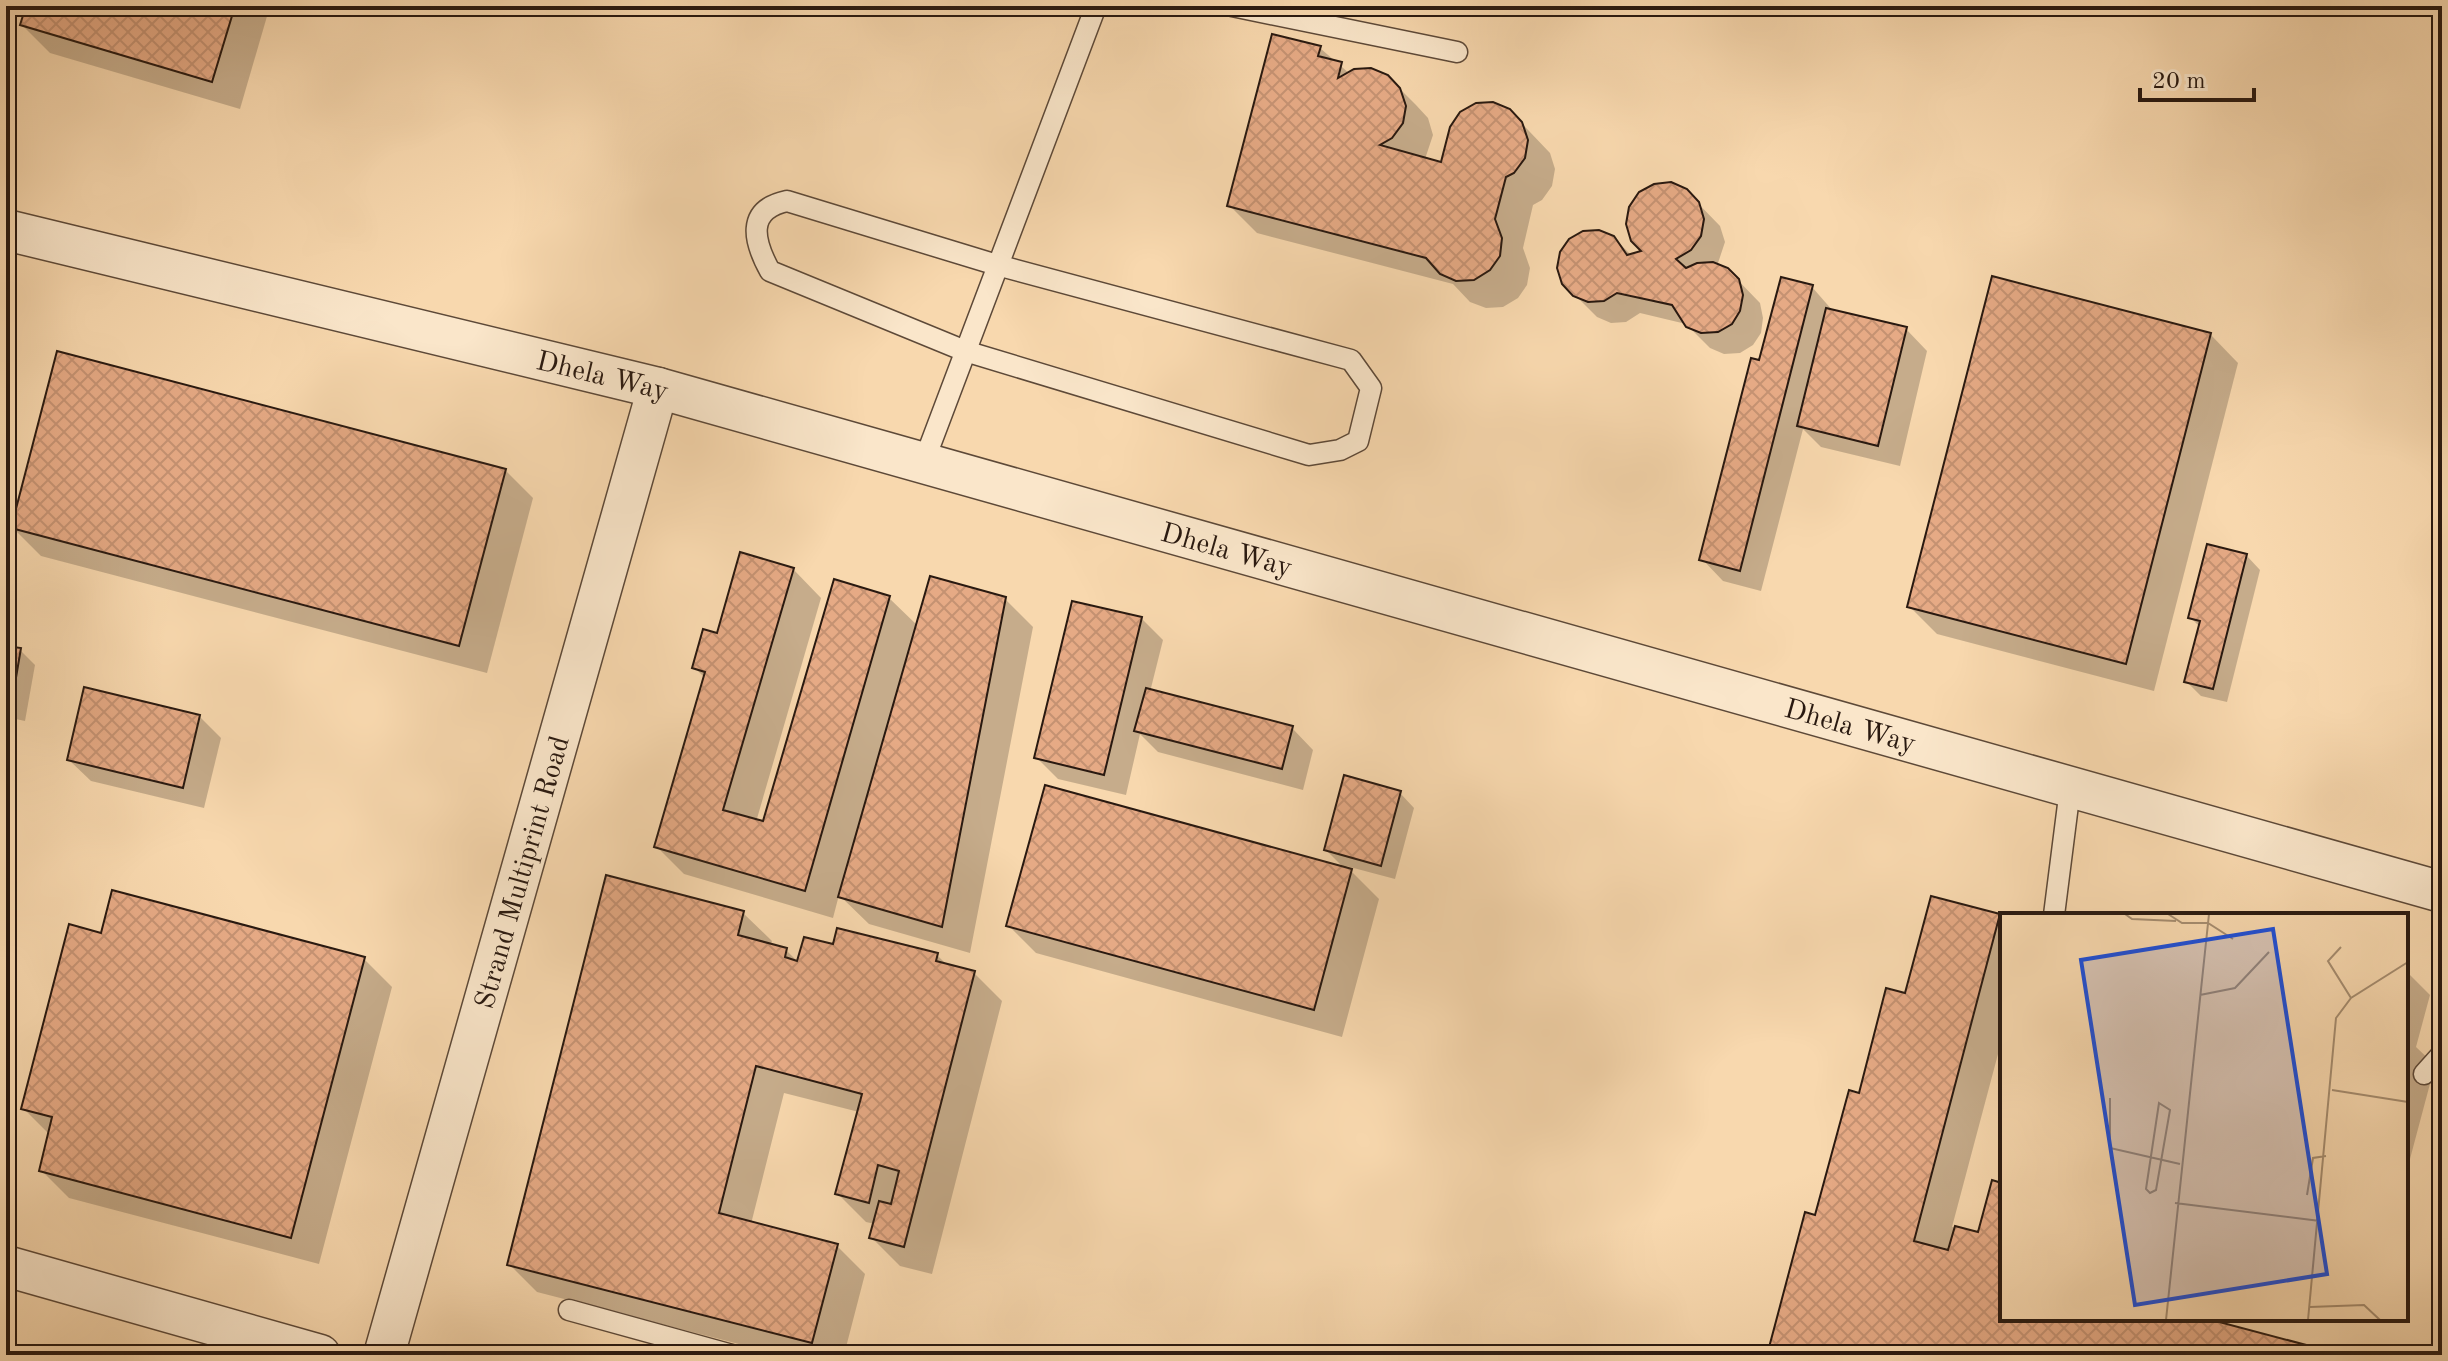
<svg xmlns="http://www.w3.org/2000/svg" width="2448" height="1361" viewBox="0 0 2448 1361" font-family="'Old Standard TT',serif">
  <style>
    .shadow { fill: #0003 }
    .building { fill: url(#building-cross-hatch); stroke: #291910; stroke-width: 2 }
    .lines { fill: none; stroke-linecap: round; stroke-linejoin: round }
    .lane-casing { stroke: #5d4938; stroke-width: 23 }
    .street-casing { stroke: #5d4938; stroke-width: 43 }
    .lane { stroke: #fae6ca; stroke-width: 20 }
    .street { stroke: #fae6ca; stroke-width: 40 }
    .labels { text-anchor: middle; stroke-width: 8; stroke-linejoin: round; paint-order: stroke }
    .street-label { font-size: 28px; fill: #291910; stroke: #fae6ca }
    .inset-road { fill: none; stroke: #a58c6f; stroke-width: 2 }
    .view { fill: #1d4ed8; fill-opacity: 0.15; stroke: #1d4ed8; stroke-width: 4 }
    .inset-edge { fill: none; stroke: #291910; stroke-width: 4 }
  </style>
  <defs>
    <pattern id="building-cross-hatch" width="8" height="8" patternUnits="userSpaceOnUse" patternTransform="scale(2)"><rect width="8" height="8" fill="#e6aa85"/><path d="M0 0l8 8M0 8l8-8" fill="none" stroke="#c59272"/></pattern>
  </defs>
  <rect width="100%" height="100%" fill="#f8d8ae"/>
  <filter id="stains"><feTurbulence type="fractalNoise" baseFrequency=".0025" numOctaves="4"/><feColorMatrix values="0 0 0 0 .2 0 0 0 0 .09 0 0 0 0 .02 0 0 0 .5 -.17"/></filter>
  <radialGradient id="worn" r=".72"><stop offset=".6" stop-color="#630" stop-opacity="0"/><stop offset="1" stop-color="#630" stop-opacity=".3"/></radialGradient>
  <g class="shadow">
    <polygon points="28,6 270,6 240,109 50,53 22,25"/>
    <polygon points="1320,48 1350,74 1387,76 1416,105 1428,118 1433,135 1425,159 1442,164 1509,110 1550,153 1555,169 1552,186 1542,200 1533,205 1523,248 1530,268 1527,285 1518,298 1503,307 1486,308 1470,302 1453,284 1257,233 1229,205"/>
    <polygon points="1686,191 1720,226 1725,242 1717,266 1727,269 1760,303 1763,318 1761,333 1753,345 1740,353 1724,354 1710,348 1686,324 1640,313 1626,322 1611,323 1597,317 1574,294 1613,237 1632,256 1644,252"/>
    <polygon points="1812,287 1833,311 1906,329 1927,351 1900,466 1821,447 1803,429 1761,591 1723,581 1702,559 1761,363"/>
    <polygon points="2210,334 2238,363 2154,691 1937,634 1909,606"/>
    <polygon points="505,470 533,498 487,673 41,556 13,528"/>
    <polygon points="2246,555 2260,570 2227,702 2201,696 2186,681 2200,627 2190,617"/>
    <polygon points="793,569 821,598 756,822 764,824 889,598 918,626 1005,599 1033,627 970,953 869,924 839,895 833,918 684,874 656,846 705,678 694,667 718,636"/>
    <polygon points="1141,618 1163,640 1150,692 1292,728 1313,750 1303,790 1158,752 1140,734 1126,795 1058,779 1037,758"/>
    <polygon points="6,648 20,650 35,665 25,721 6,717"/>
    <polygon points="199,716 221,738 204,808 91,781 69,760"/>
    <polygon points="1400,793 1414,808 1395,879 1346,866 1379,899 1342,1037 1036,953 1008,925 1345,869 1326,850"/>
    <polygon points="743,913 772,941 770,946 786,950 799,963 834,947 937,955 948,966 974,973 1002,1001 932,1274 900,1266 872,1238 875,1224 866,1222 838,1194 859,1112 784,1093 751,1224 837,1246 865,1274 844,1355 781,1355 537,1292 509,1264"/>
    <polygon points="1999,916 2002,919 2002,1039 1952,1227 1979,1234 2002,1185 2002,1319 2200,1319 2336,1355 1769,1355 1860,1096 1906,996"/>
    <polygon points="364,959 392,987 319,1264 69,1198 41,1170 50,1135 23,1108"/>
    <polygon points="2406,971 2430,995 2416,1047 2435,1065 2406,1174"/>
  </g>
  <g class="building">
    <polygon points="26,6 235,6 212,82 20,25"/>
    <polygon points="1272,34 1321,46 1318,56 1342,62 1338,78 1354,69 1371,68 1388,75 1400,88 1406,106 1403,123 1392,138 1380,145 1441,162 1450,127 1460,112 1476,103 1493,102 1510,109 1522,122 1528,140 1525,158 1514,173 1506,177 1495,219 1502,238 1500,256 1490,270 1474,280 1456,281 1440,274 1426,258 1227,206"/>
    <polygon points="1671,182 1687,189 1699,202 1704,219 1701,236 1691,250 1676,259 1686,268 1697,263 1713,262 1728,268 1739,279 1743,295 1740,311 1732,324 1718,332 1701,333 1686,327 1672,305 1617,293 1604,301 1588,302 1573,296 1562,284 1557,268 1560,252 1569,239 1583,231 1599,230 1614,236 1627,255 1641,251 1631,241 1626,224 1629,207 1639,192 1654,184"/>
    <polygon points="1992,276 2211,333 2126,664 1907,607"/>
    <polygon points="1781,277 1813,285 1740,571 1699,560 1751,358 1759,360"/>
    <polygon points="1826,308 1907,327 1878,446 1797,426"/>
    <polygon points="57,351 506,469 459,646 11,528"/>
    <polygon points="2207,544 2247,554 2213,689 2184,682 2200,621 2188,618"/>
    <polygon points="740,552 794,568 723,810 763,821 834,579 890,596 805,891 654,847 705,672 692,668 703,629 717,633"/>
    <polygon points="930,576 1006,597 942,927 838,897"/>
    <polygon points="1072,601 1142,617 1104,775 1034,758"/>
    <polygon points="6,646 21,648 11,707 6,706"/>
    <polygon points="84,687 200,715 183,788 67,760"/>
    <polygon points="1146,688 1293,726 1282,769 1134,731"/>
    <polygon points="1344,775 1401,791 1381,866 1324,850"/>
    <polygon points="1045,785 1352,869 1314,1010 1006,926"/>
    <polygon points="606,875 744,911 738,935 787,948 785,957 797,961 804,937 833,944 837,928 938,953 936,961 975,971 904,1247 869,1238 879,1201 891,1204 899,1171 878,1165 869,1203 835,1194 862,1094 756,1066 719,1213 838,1244 812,1343 507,1265"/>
    <polygon points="112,890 365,957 291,1238 39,1171 52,1117 21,1109 69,924 101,933"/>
    <polygon points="1931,896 2000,914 1914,1241 1948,1250 1955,1226 1978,1232 1992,1180 2002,1183 2002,1319 2208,1319 2344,1355 1767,1355 1805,1212 1815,1215 1849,1090 1859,1093 1886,988 1905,993"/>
  </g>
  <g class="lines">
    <g class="lane-casing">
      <g id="lane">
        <polyline points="1232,6 1457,52"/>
        <path d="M787 201 997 265 1351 360 1371 388 1358 441 1340 450 1309 455 965 351 770 271C754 242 745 210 787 201Z"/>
        <polyline points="923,464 1096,6"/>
        <polyline points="2054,915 2070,789"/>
        <polyline points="2424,1074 2442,1054"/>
        <polyline points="569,1310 732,1355"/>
      </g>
    </g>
    <g class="street-casing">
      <g id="street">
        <path id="s1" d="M6 230 658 388 2442 892"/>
        <polyline points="6,1266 320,1355"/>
        <path id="s2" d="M384 1355 658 388"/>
      </g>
    </g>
    <use href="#lane" class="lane"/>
    <use href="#street" class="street"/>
  </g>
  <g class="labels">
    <g class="street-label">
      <text dy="10" stroke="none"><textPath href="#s1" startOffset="614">Dhela Way</textPath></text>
      <text dy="10" stroke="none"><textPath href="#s1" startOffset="1262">Dhela Way</textPath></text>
      <text dy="10" stroke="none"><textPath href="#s1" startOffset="1910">Dhela Way</textPath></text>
      <text dy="10" stroke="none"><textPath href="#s2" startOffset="502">Strand Multiprint Road</textPath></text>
    </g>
  </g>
  <g transform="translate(2000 913)">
    <rect width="408" height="408" fill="#f8d8ae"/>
    <path class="inset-road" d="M125 1 132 6 176 8M168 1 182 10H208L233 26M341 34 328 48 351 85M200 82 235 75 269 39M332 177 408 189M110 185V235L180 251M159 190 170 197 156 277 150 280 146 276ZM307 282 313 245 326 243M175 290 320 308M310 394 364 392 380 407M166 407 209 1M308 407 336 105 351 85 408 49"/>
    <path class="view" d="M273 16 327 361 135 392 81 47Z"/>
    <rect width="408" height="408" class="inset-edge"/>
  </g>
  <rect width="2448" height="1361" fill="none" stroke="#f8d8ae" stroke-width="32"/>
  <rect x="8" y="8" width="2432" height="1345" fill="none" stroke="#291910" stroke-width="4"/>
  <rect x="16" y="16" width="2416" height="1329" fill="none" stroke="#291910" stroke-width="2"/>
  <path d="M2140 88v12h114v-12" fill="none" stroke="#291910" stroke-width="4"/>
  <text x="2152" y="88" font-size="24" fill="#291910" stroke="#fae6ca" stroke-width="6" paint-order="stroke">20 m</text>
  <rect width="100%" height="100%" filter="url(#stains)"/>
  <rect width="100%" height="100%" fill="url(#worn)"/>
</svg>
